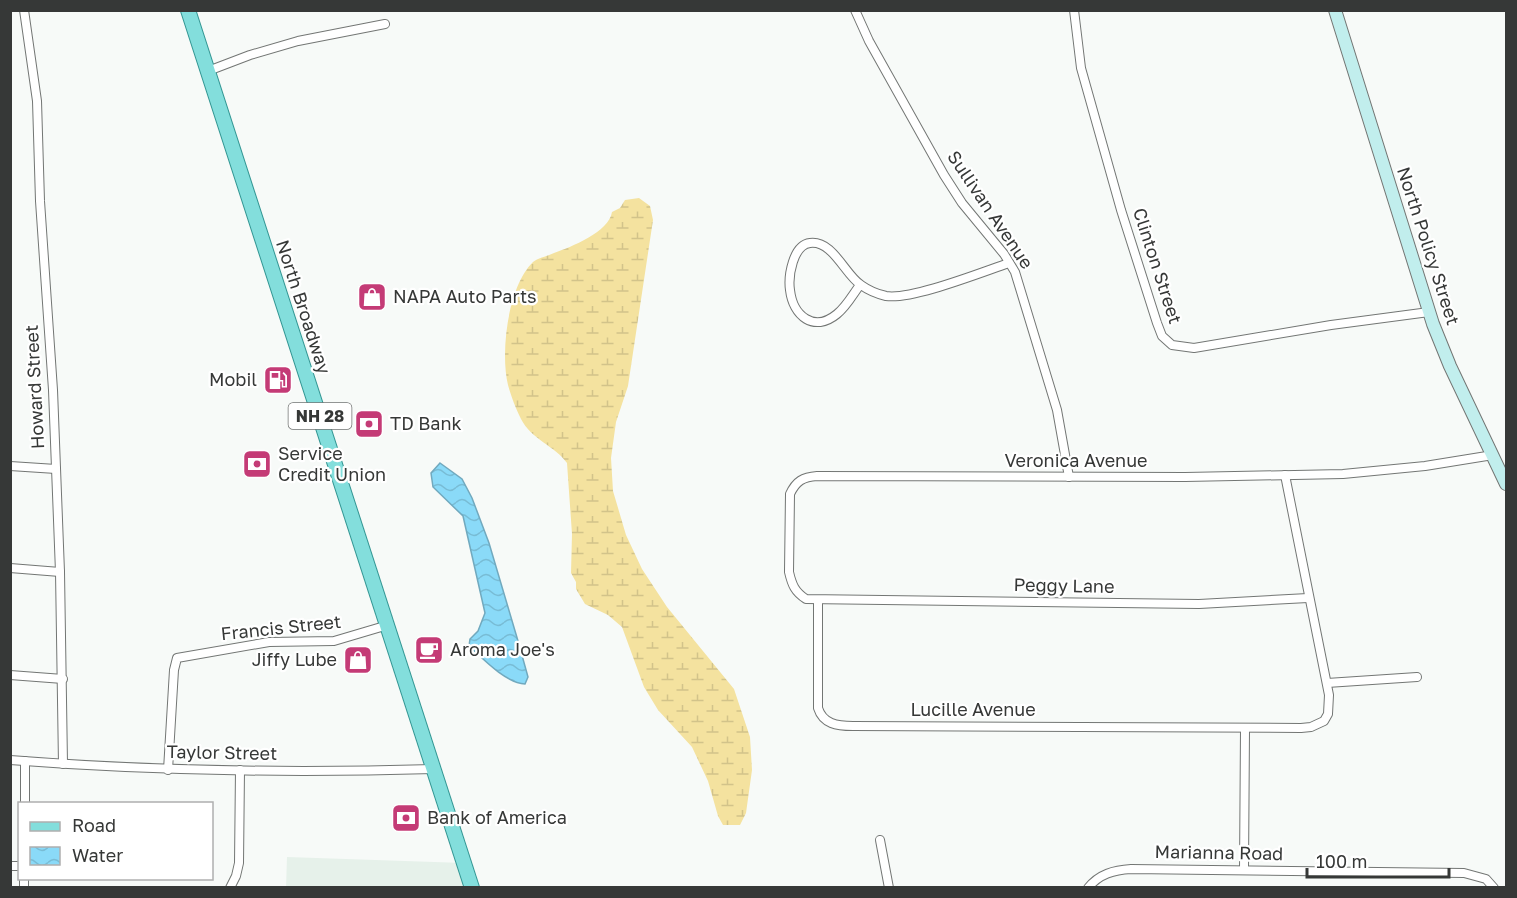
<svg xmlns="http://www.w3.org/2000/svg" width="1517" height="898" viewBox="0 0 1517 898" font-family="'Golos Text',sans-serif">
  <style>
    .built { fill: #e6f1ea }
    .wetland { fill: url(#wetland-marsh) }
    .water { fill: url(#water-waves); stroke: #71a9be; stroke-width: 1.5 }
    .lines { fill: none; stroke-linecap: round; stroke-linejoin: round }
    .street-casing { stroke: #737674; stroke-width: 10 }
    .secondary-casing { stroke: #737674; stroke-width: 14 }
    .primary-casing { stroke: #339693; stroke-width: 16 }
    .street { stroke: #fff; stroke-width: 8 }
    .secondary { stroke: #c1eeed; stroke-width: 12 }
    .primary { stroke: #83dedc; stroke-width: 14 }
    .labels { text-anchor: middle; stroke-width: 4.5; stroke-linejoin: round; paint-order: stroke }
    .shield { fill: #fff; stroke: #727473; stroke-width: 1.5 }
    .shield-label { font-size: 16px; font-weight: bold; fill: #363837 }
    .street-label { font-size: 18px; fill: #363837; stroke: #fff }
    .poi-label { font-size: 18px; fill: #363837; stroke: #fff; text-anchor: start }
  </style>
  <defs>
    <pattern id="wetland-marsh" width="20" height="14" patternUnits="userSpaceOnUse" patternTransform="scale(1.5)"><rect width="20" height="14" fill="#f4e29f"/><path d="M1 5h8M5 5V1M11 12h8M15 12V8" fill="none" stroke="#d2c38a"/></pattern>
    <pattern id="water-waves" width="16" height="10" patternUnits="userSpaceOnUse" patternTransform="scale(1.5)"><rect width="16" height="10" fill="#8adaf8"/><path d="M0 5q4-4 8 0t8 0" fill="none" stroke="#78bcd5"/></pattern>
  </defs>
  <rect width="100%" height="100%" fill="#f7faf8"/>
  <polygon class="built" points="287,857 464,863 472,888 286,888"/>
  <path class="wetland" d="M639 198 650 206 653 220 628 386 616 422 611 458 613 491 626 535 642 569 667 607 734 689 750 737 752 770 746 813 740 825H723L718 816 708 781 692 747 658 710 644 687 622 627 608 615 585 604 576 589V582L571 573 572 534 567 463C555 446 531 439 521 419 516 409 511 396 508 385 500 352 508 286 533 262 538 258 548 256 554 253 571 247 609 232 612 212L620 208 625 200Z"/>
  <path class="water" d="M440 463 462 479 472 498 489 543 518 641 528 677 525 684C506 683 483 659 469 646L470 639 478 631 485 613 463 516 433 487 431 473Z"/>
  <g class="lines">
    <g class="street-casing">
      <g id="street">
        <polyline points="24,10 37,101 40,201 53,390 60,572 63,764"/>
        <polyline points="855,10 869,41 944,175 962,203 1004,254 1015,272 1057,410 1069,477"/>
        <polyline points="1074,10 1081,68 1121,210 1157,323 1162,336 1172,345 1194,348 1331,325 1429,312"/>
        <polyline points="208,71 250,55 298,41 385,24"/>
        <path d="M860 285C853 294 847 306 837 314 814 333 793 316 790 290 788 276 793 245 810 243 833 240 845 275 861 285 868 290 877 294 886 296 912 300 982 272 1009 263"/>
        <polyline points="10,466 56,469"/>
        <polyline points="10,568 60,572"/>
        <path d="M1308 598 1199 604 806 599C795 592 792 585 789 572L790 494C796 481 803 477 817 476L1185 477 1343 474 1425 466 1493 455"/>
        <path d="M818 600V708C823 724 837 726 853 726L1301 728 1311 727 1324 721 1328 714 1329 695 1285 475"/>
        <polyline points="10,675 63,679"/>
        <polyline points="1327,683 1417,677"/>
        <path d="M10 760C151 771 293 773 434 769"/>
        <polyline points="25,761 25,804"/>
        <polyline points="168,770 174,670 177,658 269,642 334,641 388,625"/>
        <polyline points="880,840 889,888"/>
        <polyline points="10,866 20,866"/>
        <polyline points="1244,870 1245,729"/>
        <polyline points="24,888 24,878"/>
        <polyline points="230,888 236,876 239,863 240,770"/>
        <path d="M1088 888C1099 874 1114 870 1131 869L1464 873 1486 879 1494 888"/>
      </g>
    </g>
    <g class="secondary-casing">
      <polyline id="secondary" points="1335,10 1433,324 1450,366 1506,484"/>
    </g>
    <g class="primary-casing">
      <polyline id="primary" points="188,10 472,888"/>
    </g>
    <use href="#street" class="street"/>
    <use href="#secondary" class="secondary"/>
    <use href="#primary" class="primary"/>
  </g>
  <defs>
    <g id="shop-square" transform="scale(1.5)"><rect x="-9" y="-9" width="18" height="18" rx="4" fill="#c43b76" stroke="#fff"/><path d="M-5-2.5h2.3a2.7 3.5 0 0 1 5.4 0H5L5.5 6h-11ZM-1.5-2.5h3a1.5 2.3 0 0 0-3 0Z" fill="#fff"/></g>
    <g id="fuel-square" transform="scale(1.5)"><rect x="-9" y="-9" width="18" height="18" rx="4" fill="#c43b76" stroke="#fff"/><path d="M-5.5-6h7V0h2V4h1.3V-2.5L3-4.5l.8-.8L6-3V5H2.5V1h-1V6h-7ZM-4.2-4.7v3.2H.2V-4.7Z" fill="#fff"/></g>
    <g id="bank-square" transform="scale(1.5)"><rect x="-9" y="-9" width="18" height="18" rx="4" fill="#c43b76" stroke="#fff"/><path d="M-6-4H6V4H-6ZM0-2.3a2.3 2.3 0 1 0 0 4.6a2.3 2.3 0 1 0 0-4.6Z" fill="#fff"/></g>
    <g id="cafe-square" transform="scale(1.5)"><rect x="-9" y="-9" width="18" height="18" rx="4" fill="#c43b76" stroke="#fff"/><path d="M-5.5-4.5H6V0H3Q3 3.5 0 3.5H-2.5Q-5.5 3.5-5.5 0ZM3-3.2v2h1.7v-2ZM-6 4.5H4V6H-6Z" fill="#fff"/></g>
  </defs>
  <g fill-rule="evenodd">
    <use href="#shop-square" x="372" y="297"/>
    <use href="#fuel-square" x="278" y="380"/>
    <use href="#bank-square" x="369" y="424"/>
    <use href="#bank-square" x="257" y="464"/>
    <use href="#cafe-square" x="429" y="650"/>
    <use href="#shop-square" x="358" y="660"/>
    <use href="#bank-square" x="406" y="818"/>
  </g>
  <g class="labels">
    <rect class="shield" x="288.5" y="403" width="63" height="26" rx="4.5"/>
    <g class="shield-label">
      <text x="320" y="422">NH 28</text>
    </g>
    <g class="street-label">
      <text transform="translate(990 210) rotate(56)" y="6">Sullivan Avenue</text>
      <text transform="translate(1428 246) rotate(72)" y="6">North Policy Street</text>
      <text transform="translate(1157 266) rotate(72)" y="6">Clinton Street</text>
      <text transform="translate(303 307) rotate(72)" y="6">North Broadway</text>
      <text transform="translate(35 387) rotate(-93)" y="6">Howard Street</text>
      <text x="1076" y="467">Veronica Avenue</text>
      <text transform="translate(1064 586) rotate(1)" y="6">Peggy Lane</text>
      <text transform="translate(281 628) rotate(-6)" y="6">Francis Street</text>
      <text x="973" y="716">Lucille Avenue</text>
      <text transform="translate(222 753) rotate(1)" y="6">Taylor Street</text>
      <text transform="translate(1219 853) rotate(1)" y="6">Marianna Road</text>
    </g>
    <g class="poi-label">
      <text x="393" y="303">NAPA Auto Parts</text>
      <text x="257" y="386" text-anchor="end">Mobil</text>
      <text x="390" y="430">TD Bank</text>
      <text x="278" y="460">Service<tspan x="278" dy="21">Credit Union</tspan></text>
      <text x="450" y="656">Aroma Joe's</text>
      <text x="337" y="666" text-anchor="end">Jiffy Lube</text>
      <text x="427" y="824">Bank of America</text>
    </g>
  </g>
  <rect width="1517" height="898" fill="none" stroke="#363837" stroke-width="24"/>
  <rect x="18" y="802" width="195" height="78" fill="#ffffff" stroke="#afafaf" stroke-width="1.5"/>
  <rect x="30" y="822" width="30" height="9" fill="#83dedc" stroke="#afafaf" stroke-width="1.5"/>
  <text x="72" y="832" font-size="18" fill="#363837">Road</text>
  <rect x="30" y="847" width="30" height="18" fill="url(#water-waves)" stroke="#afafaf" stroke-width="1.5"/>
  <text x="72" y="862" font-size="18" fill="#363837">Water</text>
  <path d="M1307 868v9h142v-9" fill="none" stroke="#363837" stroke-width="3"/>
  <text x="1316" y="868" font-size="18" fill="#363837" stroke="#ffffff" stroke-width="4.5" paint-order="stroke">100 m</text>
</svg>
